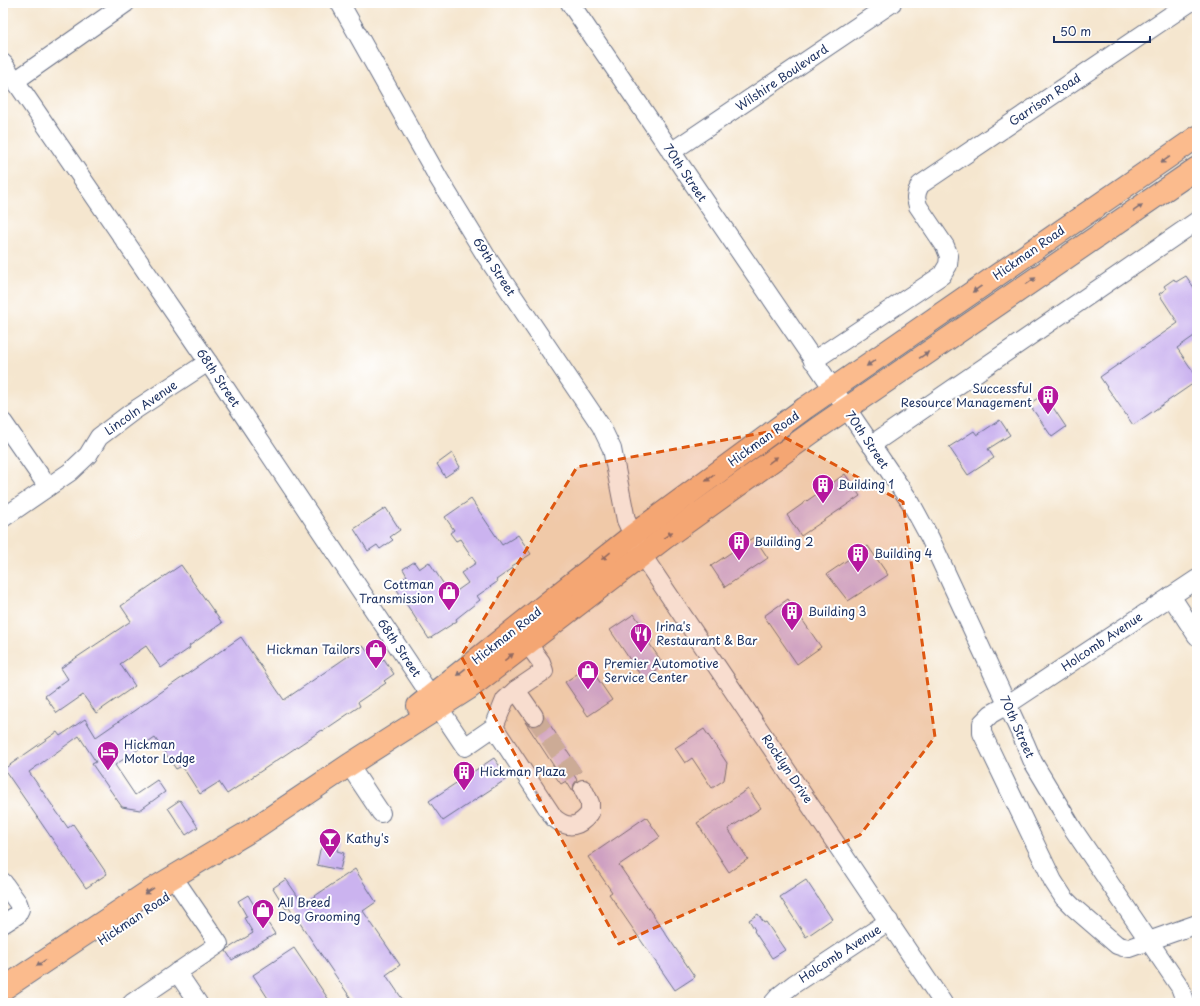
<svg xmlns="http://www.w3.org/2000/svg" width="1200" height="1006" viewBox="0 0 1200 1006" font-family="'Playpen Sans',sans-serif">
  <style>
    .building { fill: #cbb3ef }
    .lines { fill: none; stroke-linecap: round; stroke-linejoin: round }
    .minor-tunnel { stroke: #c9c1b8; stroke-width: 18; stroke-dasharray: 18 9; stroke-linecap: butt }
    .minor-casing { stroke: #676f86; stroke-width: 20 }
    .major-casing { stroke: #676f86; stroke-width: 24 }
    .minor { stroke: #fff; stroke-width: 18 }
    .major { stroke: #fbbb8d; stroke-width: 22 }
    .oneway { fill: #806e73 }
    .oneway2 { fill: #8d97ae }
    .marked { fill: #de5710; fill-opacity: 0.2; stroke: #de5710; stroke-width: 3; stroke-dasharray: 8 5; stroke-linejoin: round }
    .labels { text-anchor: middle; stroke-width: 4; stroke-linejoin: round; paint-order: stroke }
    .street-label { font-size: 12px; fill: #1b2f5e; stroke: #fff }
    .poi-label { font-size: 12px; fill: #1b2f5e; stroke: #fff; text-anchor: start }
  </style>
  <rect width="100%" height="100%" fill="#fff"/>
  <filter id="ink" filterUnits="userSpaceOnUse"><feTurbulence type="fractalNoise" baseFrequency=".025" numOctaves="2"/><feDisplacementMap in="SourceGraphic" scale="8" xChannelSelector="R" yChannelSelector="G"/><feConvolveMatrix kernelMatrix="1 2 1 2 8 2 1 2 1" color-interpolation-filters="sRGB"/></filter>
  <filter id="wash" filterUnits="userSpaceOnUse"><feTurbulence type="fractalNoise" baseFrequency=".012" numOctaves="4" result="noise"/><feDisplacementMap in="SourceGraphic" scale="16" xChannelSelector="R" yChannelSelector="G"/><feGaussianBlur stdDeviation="0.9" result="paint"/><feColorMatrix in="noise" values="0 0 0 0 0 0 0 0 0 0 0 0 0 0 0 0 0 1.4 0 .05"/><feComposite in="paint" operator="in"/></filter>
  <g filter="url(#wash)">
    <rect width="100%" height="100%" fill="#f5e6cf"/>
    <g id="blocks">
      <g class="building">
        <polygon points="1186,276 1197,292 1197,334 1177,348 1197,377 1197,381 1133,425 1100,377 1178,323 1159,294 1166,289 1164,286 1174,279 1176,282"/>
        <polygon points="1044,394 1066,427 1052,437 1029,404"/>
        <polygon points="1000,420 1010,435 988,449 994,458 968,475 949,447 974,431 977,435"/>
        <polygon points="452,453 460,467 445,477 437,464"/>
        <polygon points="845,474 860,496 801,536 787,515"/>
        <polygon points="471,499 502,545 518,535 531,554 512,566 513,568 496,580 497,582 477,596 480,600 456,619 457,621 429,639 394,585 407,576 403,569 414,562 419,569 429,562 451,595 468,583 461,573 476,563 460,539 456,541 450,533 454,530 445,517"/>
        <polygon points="386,508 400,530 390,537 393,540 380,549 377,545 368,551 354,529"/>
        <polygon points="754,537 768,558 725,587 711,566"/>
        <polygon points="868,546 888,575 848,601 827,574"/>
        <polygon points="181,565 222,623 189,646 190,648 161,668 146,646 120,664 135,686 96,713 83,695 57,713 45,696 68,679 61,668 131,621 121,606"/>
        <polygon points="788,599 821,647 797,664 764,616"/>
        <polygon points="634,614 652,641 649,643 664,665 643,679 610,630"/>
        <polygon points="241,637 284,700 363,646 377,664 384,659 394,674 384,681 386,683 358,702 360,706 323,731 322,730 227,794 219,782 200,794 182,766 176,769 155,738 115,765 135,795 157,780 165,792 140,810 122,807 92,764 96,762 79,736 29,772 68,828 73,824 107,874 86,888 4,769 57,732 60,736 85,719 96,737"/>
        <polygon points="589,666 612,700 588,716 565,682"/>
        <polygon points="544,716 581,771 574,775 577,780 574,784 573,792 566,781 561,784 555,776 559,774 525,722 530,726 535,726 540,724 543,721"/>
        <polygon points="704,729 727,763 724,780 712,788 692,758 685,763 675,748"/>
        <polygon points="494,758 508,778 443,821 429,801"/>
        <polygon points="748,789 761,808 728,829 748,859 729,872 697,823"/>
        <polygon points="180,800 198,827 186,835 168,808"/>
        <polygon points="646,817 660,837 619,865 695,977 675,990 609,894 612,892 588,857"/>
        <polygon points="328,840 339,843 337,851 344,853 340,870 317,865 320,850"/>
        <polygon points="355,869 376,902 363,911 400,965 386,975 405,1003 354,1003 289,907 286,909 273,888 286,879 303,904"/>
        <polygon points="806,880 832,919 806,937 780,897"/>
        <polygon points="248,895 264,922 266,920 275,934 232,960 226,951 229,948 253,933 244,918 247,917 238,901"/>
        <polygon points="758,914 764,923 766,922 785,950 772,958 754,931 755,930 749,920"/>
        <polygon points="294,948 331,1003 271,1003 253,975"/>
      </g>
    </g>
  </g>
  <g filter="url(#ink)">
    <use href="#blocks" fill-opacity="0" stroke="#676f86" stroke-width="1"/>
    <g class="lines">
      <polyline class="minor-tunnel" points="534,716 583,789"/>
      <g class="minor-casing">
        <g id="minor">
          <polyline points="340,3 439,179 486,256 601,426 612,449 626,520 642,555 943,1003"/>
          <polyline points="570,3 911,503 930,538 1025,743 1033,762 1073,829 1180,987 1186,1003"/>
          <polyline points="3,63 208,362 465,747 494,727 505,700 516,690 544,671 541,662 527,643"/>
          <polyline points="15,81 126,3"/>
          <polyline points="671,152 892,3"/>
          <polyline points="813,361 942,275 948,265 949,256 945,246 918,206 916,198 917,192 920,185 1189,3"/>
          <polyline points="3,422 48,487"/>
          <polyline points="871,445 1197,221"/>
          <polyline points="3,518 70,472 88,455 99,437 132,412 208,362"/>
          <polyline points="1197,579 1007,705 991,714 982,723 982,733 1053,881 1064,898 1073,907 1117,945 1123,947 1129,948 1197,924"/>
          <polyline points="1171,596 1197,636"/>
          <polyline points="516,690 534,716"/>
          <path d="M494 727 554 818C569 830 579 827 590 813V803L583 789"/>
          <polyline points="349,765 381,813"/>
          <polyline points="3,882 18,903 20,909 17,915 3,924"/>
          <polyline points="177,972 198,1003"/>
          <polyline points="132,1003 219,944 180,887"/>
          <polyline points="773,1003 780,995 794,984 889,921"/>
        </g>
      </g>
      <g class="major-casing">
        <g id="major">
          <polyline points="418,706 633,535 805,408 1197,137"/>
          <polyline points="3,989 148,892 255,828 349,765 468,689 666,537 818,428 1197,168"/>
        </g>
      </g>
      <use href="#minor" class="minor"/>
      <use href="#major" class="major"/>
    </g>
    <defs><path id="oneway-solid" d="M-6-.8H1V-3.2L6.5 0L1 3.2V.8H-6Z"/></defs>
    <g class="oneway">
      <use href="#oneway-solid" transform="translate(1165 160) rotate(145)"/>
      <use href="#oneway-solid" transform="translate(1138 208) rotate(-34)"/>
      <use href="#oneway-solid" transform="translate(1031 281) rotate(-34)"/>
      <use href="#oneway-solid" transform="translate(977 289) rotate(145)"/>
      <use href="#oneway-solid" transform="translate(924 355) rotate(-34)"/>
      <use href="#oneway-solid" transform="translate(871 363) rotate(145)"/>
      <use href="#oneway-solid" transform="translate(773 460) rotate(-36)"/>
      <use href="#oneway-solid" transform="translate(710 478) rotate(144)"/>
      <use href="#oneway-solid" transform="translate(668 535) rotate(-36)"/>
      <use href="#oneway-solid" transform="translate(606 556) rotate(141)"/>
      <use href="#oneway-solid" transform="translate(509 657) rotate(-38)"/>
      <use href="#oneway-solid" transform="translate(461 672) rotate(142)"/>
      <use href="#oneway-solid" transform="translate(149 891) rotate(148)"/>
      <use href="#oneway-solid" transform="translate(41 963) rotate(146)"/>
    </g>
    <use class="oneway2" href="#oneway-solid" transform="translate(539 795) rotate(57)"/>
  </g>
  <path class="marked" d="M773 431 903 502 935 737 860 835 619 944 461 656 577 467Z"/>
  <defs>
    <g id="building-pin" transform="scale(1.15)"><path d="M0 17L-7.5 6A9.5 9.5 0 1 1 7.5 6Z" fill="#b5179e" stroke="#fff"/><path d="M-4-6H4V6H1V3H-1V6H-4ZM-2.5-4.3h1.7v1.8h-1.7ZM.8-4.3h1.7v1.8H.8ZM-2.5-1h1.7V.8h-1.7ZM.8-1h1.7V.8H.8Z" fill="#fff"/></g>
    <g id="shop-pin" transform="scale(1.15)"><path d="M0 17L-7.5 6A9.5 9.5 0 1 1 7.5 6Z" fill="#b5179e" stroke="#fff"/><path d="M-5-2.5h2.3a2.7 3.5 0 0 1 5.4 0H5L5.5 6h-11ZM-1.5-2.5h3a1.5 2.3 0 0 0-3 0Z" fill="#fff"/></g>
    <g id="restaurant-pin" transform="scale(1.15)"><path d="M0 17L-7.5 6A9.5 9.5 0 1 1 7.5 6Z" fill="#b5179e" stroke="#fff"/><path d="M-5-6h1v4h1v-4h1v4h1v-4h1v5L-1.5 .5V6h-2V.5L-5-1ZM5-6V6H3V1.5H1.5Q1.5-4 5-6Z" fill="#fff"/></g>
    <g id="hotel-pin" transform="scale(1.15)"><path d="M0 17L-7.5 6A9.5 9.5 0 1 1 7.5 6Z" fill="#b5179e" stroke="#fff"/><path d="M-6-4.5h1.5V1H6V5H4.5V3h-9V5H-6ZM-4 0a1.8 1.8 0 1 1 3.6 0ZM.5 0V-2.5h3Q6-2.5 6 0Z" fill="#fff"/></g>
    <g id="bar-pin" transform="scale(1.15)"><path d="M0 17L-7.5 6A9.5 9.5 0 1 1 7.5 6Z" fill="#b5179e" stroke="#fff"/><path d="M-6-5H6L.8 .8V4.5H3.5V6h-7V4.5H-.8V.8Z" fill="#fff"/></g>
  </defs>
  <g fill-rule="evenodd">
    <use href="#building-pin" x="1048" y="396"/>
    <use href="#building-pin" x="823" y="485"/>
    <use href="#building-pin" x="739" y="542"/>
    <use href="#building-pin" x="858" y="554"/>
    <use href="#shop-pin" x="449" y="592"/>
    <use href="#building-pin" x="792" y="612"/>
    <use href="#restaurant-pin" x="641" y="634"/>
    <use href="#shop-pin" x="376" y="650"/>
    <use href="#shop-pin" x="588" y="671"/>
    <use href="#hotel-pin" x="108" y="752"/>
    <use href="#building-pin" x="464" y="772"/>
    <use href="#bar-pin" x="330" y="839"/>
    <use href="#shop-pin" x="263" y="910"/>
  </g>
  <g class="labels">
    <g class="street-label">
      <text transform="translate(782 78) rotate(-34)" y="4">Wilshire Boulevard</text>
      <text transform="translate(1045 100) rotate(-34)" y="4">Garrison Road</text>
      <text transform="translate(685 173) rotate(56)" y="4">70th Street</text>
      <text transform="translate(1029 253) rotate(-35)" y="4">Hickman Road</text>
      <text transform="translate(494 267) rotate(57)" y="4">69th Street</text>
      <text transform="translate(218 378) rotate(56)" y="4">68th Street</text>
      <text transform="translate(141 408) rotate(-35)" y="4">Lincoln Avenue</text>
      <text transform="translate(764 439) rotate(-36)" y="4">Hickman Road</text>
      <text transform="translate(867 440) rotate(56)" y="4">70th Street</text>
      <text transform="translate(507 636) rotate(-38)" y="4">Hickman Road</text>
      <text transform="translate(1102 642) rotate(-34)" y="4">Holcomb Avenue</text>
      <text transform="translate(399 648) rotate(56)" y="4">68th Street</text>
      <text transform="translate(1017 727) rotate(66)" y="4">70th Street</text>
      <text transform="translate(787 769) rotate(56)" y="4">Rocklyn Drive</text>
      <text transform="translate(134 919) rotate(-34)" y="4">Hickman Road</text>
      <text transform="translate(840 954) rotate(-33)" y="4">Holcomb Avenue</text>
    </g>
    <g class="poi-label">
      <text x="1032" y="393" text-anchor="end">Successful<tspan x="1032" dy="14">Resource Management</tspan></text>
      <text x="838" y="489">Building 1</text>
      <text x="754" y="546">Building 2</text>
      <text x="874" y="558">Building 4</text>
      <text x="434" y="589" text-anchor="end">Cottman<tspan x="434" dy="14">Transmission</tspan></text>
      <text x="808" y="616">Building 3</text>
      <text x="656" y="631">Irina's<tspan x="656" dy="14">Restaurant &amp; Bar</tspan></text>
      <text x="360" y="654" text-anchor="end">Hickman Tailors</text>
      <text x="604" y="668">Premier Automotive<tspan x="604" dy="14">Service Center</tspan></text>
      <text x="124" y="749">Hickman<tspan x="124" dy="14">Motor Lodge</tspan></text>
      <text x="480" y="776">Hickman Plaza</text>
      <text x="346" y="843">Kathy's</text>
      <text x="278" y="907">All Breed<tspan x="278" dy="14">Dog Grooming</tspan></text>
    </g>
  </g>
  <rect width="1200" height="1006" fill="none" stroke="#fff" stroke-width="16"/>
  <path d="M1054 36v6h96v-6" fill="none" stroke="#1b2f5e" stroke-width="2"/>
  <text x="1060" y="36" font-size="12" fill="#1b2f5e" stroke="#ffffff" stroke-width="3" paint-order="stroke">50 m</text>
</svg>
